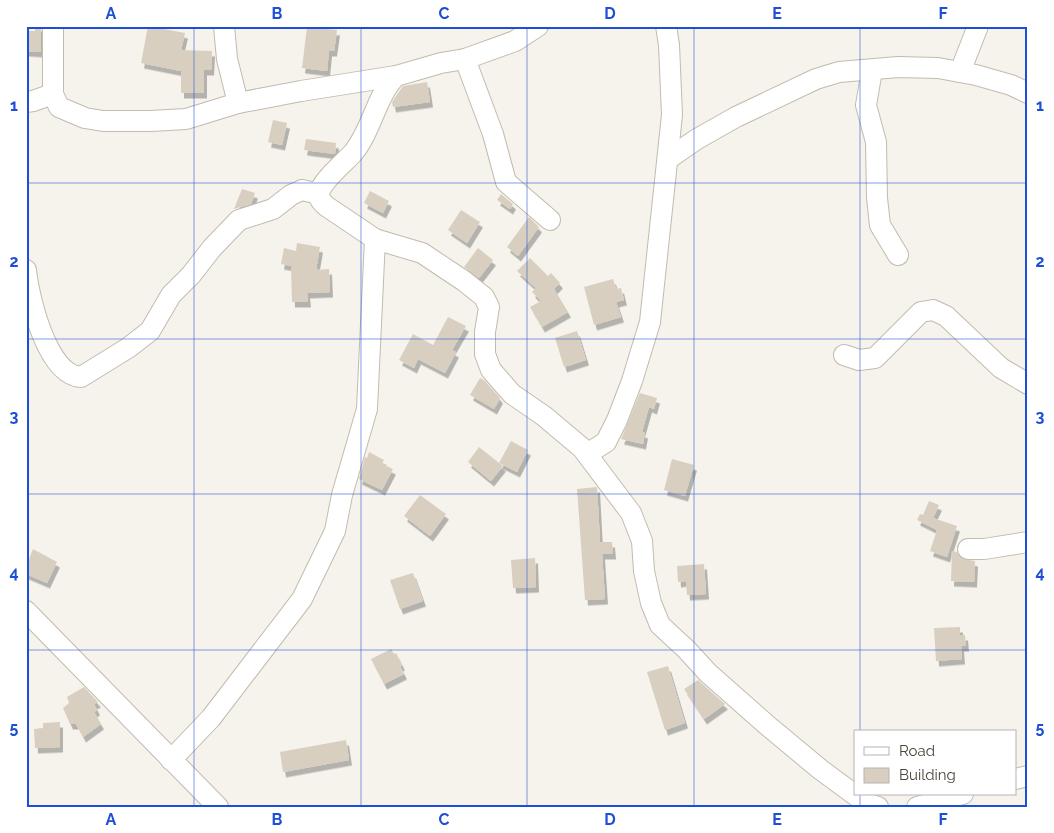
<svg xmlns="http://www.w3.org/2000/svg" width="1054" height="833" viewBox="0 0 1054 833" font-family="Raleway,sans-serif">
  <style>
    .building { fill: #d8cfc1; filter: url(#shadow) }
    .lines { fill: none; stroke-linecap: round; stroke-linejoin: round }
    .minor-casing { stroke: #c2bbae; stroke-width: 22 }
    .minor { stroke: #fff; stroke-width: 20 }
    .grid { fill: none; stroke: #1d4ed8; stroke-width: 1; stroke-opacity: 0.55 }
    .neatline { fill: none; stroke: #1d4ed8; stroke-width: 2 }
    .grid-label { font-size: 16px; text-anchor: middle; font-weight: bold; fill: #1d4ed8 }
  </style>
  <defs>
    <filter id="shadow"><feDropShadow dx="3" dy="5.5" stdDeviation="0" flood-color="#0004"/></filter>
  </defs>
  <rect width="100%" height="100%" fill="#f6f3ec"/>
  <g class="building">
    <polygon points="35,26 41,26 41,52 26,51 26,31 35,31"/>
    <polygon points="148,26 185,33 181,50 212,51 211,70 204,70 204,93 181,93 181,71 141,63"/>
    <polygon points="307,27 337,30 334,51 329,51 327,71 302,68"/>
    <polygon points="427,82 430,102 393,107 392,102 403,86"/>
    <polygon points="273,120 287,123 282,145 268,142"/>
    <polygon points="306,139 336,143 335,154 304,150"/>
    <polygon points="242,189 255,193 251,204 234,209"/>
    <polygon points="370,191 389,201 383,213 364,203"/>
    <polygon points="501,194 513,204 510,209 497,200"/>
    <polygon points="461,210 480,222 467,243 448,230"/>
    <polygon points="529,217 539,227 518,256 507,247"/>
    <polygon points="297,243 320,247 316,270 329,269 330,292 307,293 308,302 292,302 291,266 281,264 284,248 296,251"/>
    <polygon points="478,248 493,260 479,278 464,267"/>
    <polygon points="530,258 548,276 551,273 560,283 554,289 568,312 542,327 530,307 541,301 532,292 536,288 517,271"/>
    <polygon points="613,279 616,289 621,288 624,300 616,302 621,317 594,325 584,287"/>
    <polygon points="448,317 466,326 452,350 456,352 445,373 418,359 414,368 399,360 413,334 433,345"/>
    <polygon points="577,331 586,360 564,367 555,338"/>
    <polygon points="480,378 485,381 500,398 494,409 470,395"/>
    <polygon points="640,393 657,398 654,409 649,407 642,432 645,433 643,444 621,439"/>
    <polygon points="511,441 528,450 517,472 499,463"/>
    <polygon points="479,447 503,466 491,481 468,462"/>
    <polygon points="369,452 384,460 382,464 393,469 382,490 359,479 365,457 367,458"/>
    <polygon points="672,459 694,465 685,496 664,490"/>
    <polygon points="597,487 600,542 612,542 613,554 602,554 605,599 585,600 577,489"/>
    <polygon points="420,495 446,514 430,536 404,516"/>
    <polygon points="929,501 939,505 933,518 957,526 947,557 930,551 937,530 917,520 920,514 923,515"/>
    <polygon points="33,549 57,562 47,583 26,574 26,567"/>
    <polygon points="952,551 957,552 963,559 975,561 974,582 951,581"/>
    <polygon points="535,558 536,587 513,588 511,560"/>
    <polygon points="704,564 706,594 687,595 686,581 678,582 677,566"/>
    <polygon points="413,573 423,601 400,609 390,580"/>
    <polygon points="960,627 960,635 965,635 966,646 961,646 962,659 936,661 934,628"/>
    <polygon points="391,649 394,654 396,653 402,665 400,666 404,674 384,684 371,659"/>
    <polygon points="668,666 685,723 665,730 647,672"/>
    <polygon points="698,680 725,704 704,719 684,689"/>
    <polygon points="84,687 98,702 94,704 97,710 94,712 101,724 83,737 76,724 70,724 63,708 69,703 67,697"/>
    <polygon points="60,722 60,747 35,748 34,729 43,728 43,723"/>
    <polygon points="346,740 349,760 283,772 280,752"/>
  </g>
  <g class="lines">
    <g class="minor-casing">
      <g id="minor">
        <polyline points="53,26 53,94 59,107 85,118 103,121 151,121 186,119 238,103 301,91 396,76 441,63 465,59 515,41 538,26"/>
        <polyline points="224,26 227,59 238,103"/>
        <polyline points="465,59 493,134 506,182 550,220"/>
        <polyline points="872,70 866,105 876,142 877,198 880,225 898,255"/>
        <polyline points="960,72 978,26"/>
        <path d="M396 76C376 96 372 130 353 153 345 162 321 181 319 194 318 199 323 203 326 206L375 239 422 253 464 281 484 297 489 307 485 332V354L491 370 512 394 544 416 582 448 631 513 642 541 644 571 651 603 660 625 686 649 708 673 768 726 821 770 866 803 878 807"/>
        <polyline points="26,102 33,101 53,94"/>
        <polyline points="668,159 697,139 736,117 816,79 839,72 898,67 938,68 976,75 1011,85 1028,93"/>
        <path d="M26 270C29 298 47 375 81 377L128 348 150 331 171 295 191 275 212 248 239 220 273 209 291 195 302 190 319 194"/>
        <polyline points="844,355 859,360 875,358 921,312 933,310 946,316 1001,368 1028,384"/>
        <polyline points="587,454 606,442 617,420 632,381 650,322 672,115 669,45 666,26"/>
        <polyline points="968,549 984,549 1028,542"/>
        <polyline points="26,611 218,807"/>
        <polyline points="171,760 211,718 302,599 335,531 342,495 367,409 375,239"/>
        <polyline points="1015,779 1028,776"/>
        <polyline points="917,807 963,794"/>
      </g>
    </g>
    <use href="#minor" class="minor"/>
  </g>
  <path class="grid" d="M194 26V807M361 26V807M527 26V807M694 26V807M860 26V732M26 183H1028M26 339H1028M26 494H1028M26 650H1028M860 794V807"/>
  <rect width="1054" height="833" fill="none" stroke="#ffffff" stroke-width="55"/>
  <rect x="854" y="730" width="162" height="65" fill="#ffffff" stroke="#b7b4b0"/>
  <rect x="864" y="747" width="25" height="8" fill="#ffffff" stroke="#b7b4b0"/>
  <text x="899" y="756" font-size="15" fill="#4b4439">Road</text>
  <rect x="864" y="768" width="25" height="15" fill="#d8cfc1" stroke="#b7b4b0"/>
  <text x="899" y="780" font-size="15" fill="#4b4439">Building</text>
  <rect x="28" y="28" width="998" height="778" class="neatline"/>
  <g class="grid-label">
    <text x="111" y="19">A</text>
    <text x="277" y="19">B</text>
    <text x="444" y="19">C</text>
    <text x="610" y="19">D</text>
    <text x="777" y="19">E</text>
    <text x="943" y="19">F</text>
    <text x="14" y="111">1</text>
    <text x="1040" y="111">1</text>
    <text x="14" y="267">2</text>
    <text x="1040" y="267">2</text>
    <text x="14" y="422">3</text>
    <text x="1040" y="422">3</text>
    <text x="14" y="578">4</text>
    <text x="1040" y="578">4</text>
    <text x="14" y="733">5</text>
    <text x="1040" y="733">5</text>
    <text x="111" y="825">A</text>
    <text x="277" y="825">B</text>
    <text x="444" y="825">C</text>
    <text x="610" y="825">D</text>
    <text x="777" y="825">E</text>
    <text x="943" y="825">F</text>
  </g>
</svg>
